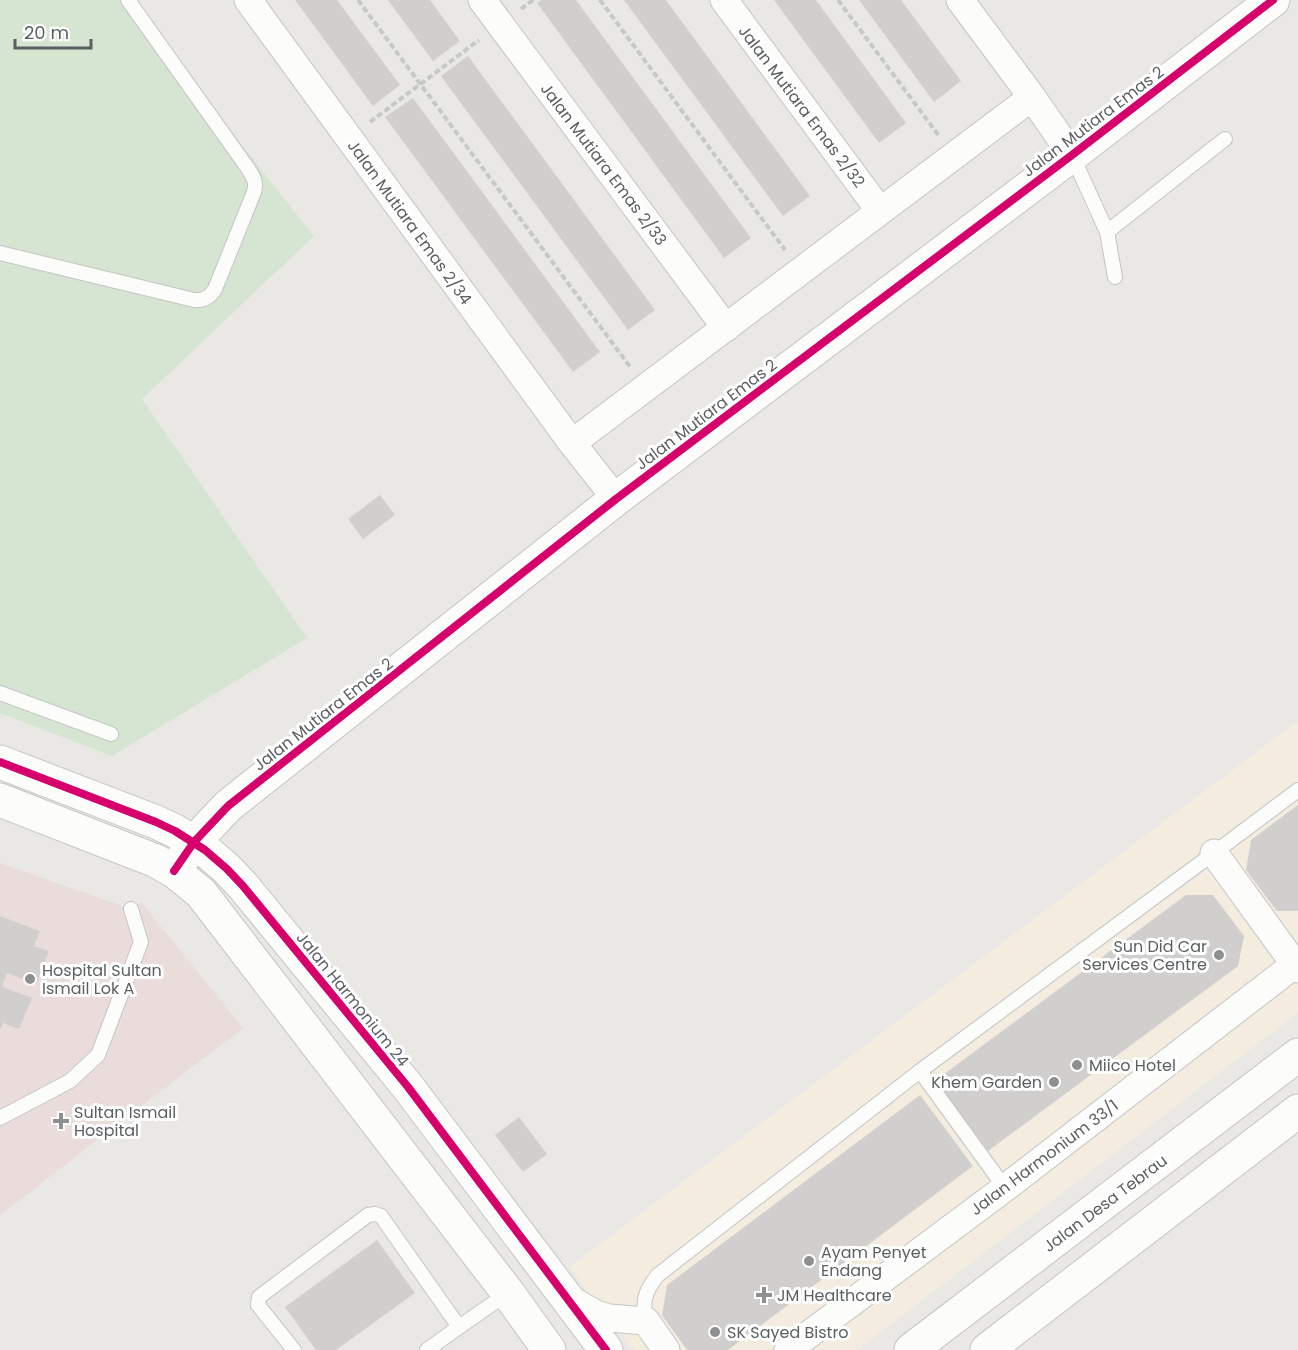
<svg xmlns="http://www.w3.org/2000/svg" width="1298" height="1350" viewBox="0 0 1298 1350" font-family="Poppins,sans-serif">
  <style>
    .commercial { fill: #f3ecdf }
    .medical { fill: #e9dcda }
    .green { fill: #d5e5d1 }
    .building { fill: #d1cfce }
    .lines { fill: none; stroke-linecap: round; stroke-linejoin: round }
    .lane-casing { stroke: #c4c5c5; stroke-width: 16 }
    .street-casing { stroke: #c4c5c5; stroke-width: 29 }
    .secondary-casing { stroke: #c4c5c4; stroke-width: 35 }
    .path { stroke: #c5cac7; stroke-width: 4; stroke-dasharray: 6 3; stroke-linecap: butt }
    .lane { stroke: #fcfcfb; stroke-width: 14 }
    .street { stroke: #fcfcfb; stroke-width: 27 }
    .secondary { stroke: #fcfcfb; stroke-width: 33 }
    .cycleway-casing { stroke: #fff; stroke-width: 11 }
    .cycleway { stroke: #d6006c; stroke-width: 8 }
    .poi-dot { fill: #8d8f90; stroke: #fff; stroke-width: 2 }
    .labels { text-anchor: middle; stroke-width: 6; stroke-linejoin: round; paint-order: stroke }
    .street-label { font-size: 16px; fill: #5b5f62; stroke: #fff }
    .poi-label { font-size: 16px; fill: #5b5f62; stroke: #fff; text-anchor: start }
  </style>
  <rect width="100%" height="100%" fill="#eae8e5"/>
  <polygon class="commercial" points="1298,721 1298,1013 857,1350 634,1350 569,1267"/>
  <polygon class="medical" points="0,863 131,909 141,902 243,1028 0,1215"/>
  <polygon class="green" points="0,0 126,0 314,236 142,399 307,638 112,756 0,713"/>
  <g class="building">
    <polygon points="295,0 337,0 400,85 373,106"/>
    <polygon points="388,0 430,0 460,41 433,61"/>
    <polygon points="541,0 576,0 751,238 724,258 537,3"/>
    <polygon points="624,0 666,0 810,196 783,216"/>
    <polygon points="774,0 816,0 906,123 879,143"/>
    <polygon points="859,0 901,0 961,81 934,102"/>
    <polygon points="468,56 655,310 628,330 441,76"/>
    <polygon points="413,98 600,352 573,372 385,117"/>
    <polygon points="380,495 395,515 363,539 348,519"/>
    <polygon points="1298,805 1298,911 1277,911 1246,870 1251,840"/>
    <polygon points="1186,895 1213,895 1244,936 1238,966 984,1154 932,1083"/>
    <polygon points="0,916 40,931 34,946 49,951 36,984 7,973 2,987 32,998 19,1029 3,1023 0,1030"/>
    <polygon points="920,1095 973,1166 728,1350 687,1350 662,1315 667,1285"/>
    <polygon points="519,1117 547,1154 523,1172 495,1135"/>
    <polygon points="377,1240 415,1293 336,1350 316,1350 285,1307"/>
  </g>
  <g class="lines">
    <g class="lane-casing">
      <g id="lane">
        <polyline points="1072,155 1107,232 1225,139"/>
        <polyline points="1107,232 1115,277"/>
        <path d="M0 253 194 300C204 301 210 297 215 289L254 192C257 182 253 176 247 167L128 0"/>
        <polyline points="0,693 111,734"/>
        <polyline points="920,1071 1005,1188"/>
        <polyline points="0,1118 70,1081 98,1055 141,942 131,909"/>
        <path d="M646 1321C642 1301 645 1291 658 1275L920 1071 1214 853 1298 790"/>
        <polyline points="294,1350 258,1305 259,1297 368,1215 375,1214 381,1216 459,1327 508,1293"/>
        <polyline points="427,1350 459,1327"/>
      </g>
    </g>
    <g class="street-casing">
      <g id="street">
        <polyline points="248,0 572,443 616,499"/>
        <polyline points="482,0 726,328"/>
        <polyline points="724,0 880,211"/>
        <polyline points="960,0 1032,97 1072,155"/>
        <polyline points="572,443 1032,97"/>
        <polyline points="1214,853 1298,969"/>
        <polyline points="568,1298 596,1314 609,1318 646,1321 666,1350"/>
        <polyline points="788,1350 1005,1188 1298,962"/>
      </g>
    </g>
    <g class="secondary-casing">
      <g id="secondary">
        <polyline points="0,762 156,822 175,831 205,850 227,869 243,886 408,1087 606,1350"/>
        <polyline points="0,800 156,861 174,871 201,893 508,1293 549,1350"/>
        <polyline points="174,871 194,842 228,806 616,499 1072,155 1273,0"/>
        <polyline points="911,1350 1298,1055"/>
        <polyline points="987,1350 1298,1111"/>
      </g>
    </g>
    <g class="path">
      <polyline points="358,0 631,368"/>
      <polyline points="600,0 785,250"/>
      <polyline points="838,0 939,136"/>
      <polyline points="521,9 533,0"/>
      <polyline points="370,122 479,40"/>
    </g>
    <use href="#lane" class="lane"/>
    <use href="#street" class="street"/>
    <use href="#secondary" class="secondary"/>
    <g class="cycleway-casing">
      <g id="cycleway">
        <polyline points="0,762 156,822 175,831 205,850 227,869 243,886 408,1087 606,1350"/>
        <polyline points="174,871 194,842 228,806 616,499 1072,155 1273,0"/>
      </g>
    </g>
    <use href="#cycleway" class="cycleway"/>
  </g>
  <g class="poi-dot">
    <circle cx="1219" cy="955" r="6"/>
    <circle cx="30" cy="979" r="6"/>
    <circle cx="1077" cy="1065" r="6"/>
    <circle cx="1054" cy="1082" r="6"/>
    <path d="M58 1112h6v6h6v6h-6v6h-6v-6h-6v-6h6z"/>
    <circle cx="809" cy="1261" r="6"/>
    <path d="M761 1286h6v6h6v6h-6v6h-6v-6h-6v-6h6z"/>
    <circle cx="715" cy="1332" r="6"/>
  </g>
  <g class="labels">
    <g class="street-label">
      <text transform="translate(802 106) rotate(53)" y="6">Jalan Mutiara Emas 2/32</text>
      <text transform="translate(1093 121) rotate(-37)" y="6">Jalan Mutiara Emas 2</text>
      <text transform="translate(604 164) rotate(53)" y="6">Jalan Mutiara Emas 2/33</text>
      <text transform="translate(410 222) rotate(54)" y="6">Jalan Mutiara Emas 2/34</text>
      <text transform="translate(706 414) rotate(-37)" y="6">Jalan Mutiara Emas 2</text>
      <text transform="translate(323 714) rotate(-38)" y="6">Jalan Mutiara Emas 2</text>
      <text transform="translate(353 999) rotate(51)" y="6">Jalan Harmonium 24</text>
      <text transform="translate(1044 1157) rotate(-37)" y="6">Jalan Harmonium 33/1</text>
      <text transform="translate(1105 1203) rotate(-37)" y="6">Jalan Desa Tebrau</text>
    </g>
    <g class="poi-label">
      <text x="1207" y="952" text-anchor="end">Sun Did Car<tspan x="1207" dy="18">Services Centre</tspan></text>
      <text x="42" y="976">Hospital Sultan<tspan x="42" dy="18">Ismail Lok A</tspan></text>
      <text x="1089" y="1071">Miico Hotel</text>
      <text x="1042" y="1088" text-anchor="end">Khem Garden</text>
      <text x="74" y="1118">Sultan Ismail<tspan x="74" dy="18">Hospital</tspan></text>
      <text x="821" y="1258">Ayam Penyet<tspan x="821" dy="18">Endang</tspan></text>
      <text x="777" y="1301">JM Healthcare</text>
      <text x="727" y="1338">SK Sayed Bistro</text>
    </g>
  </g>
  <path d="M15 39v9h76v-9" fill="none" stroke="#5b5f62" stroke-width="3"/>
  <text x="24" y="39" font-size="18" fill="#5b5f62" stroke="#ffffff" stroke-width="4.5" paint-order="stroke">20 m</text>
</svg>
